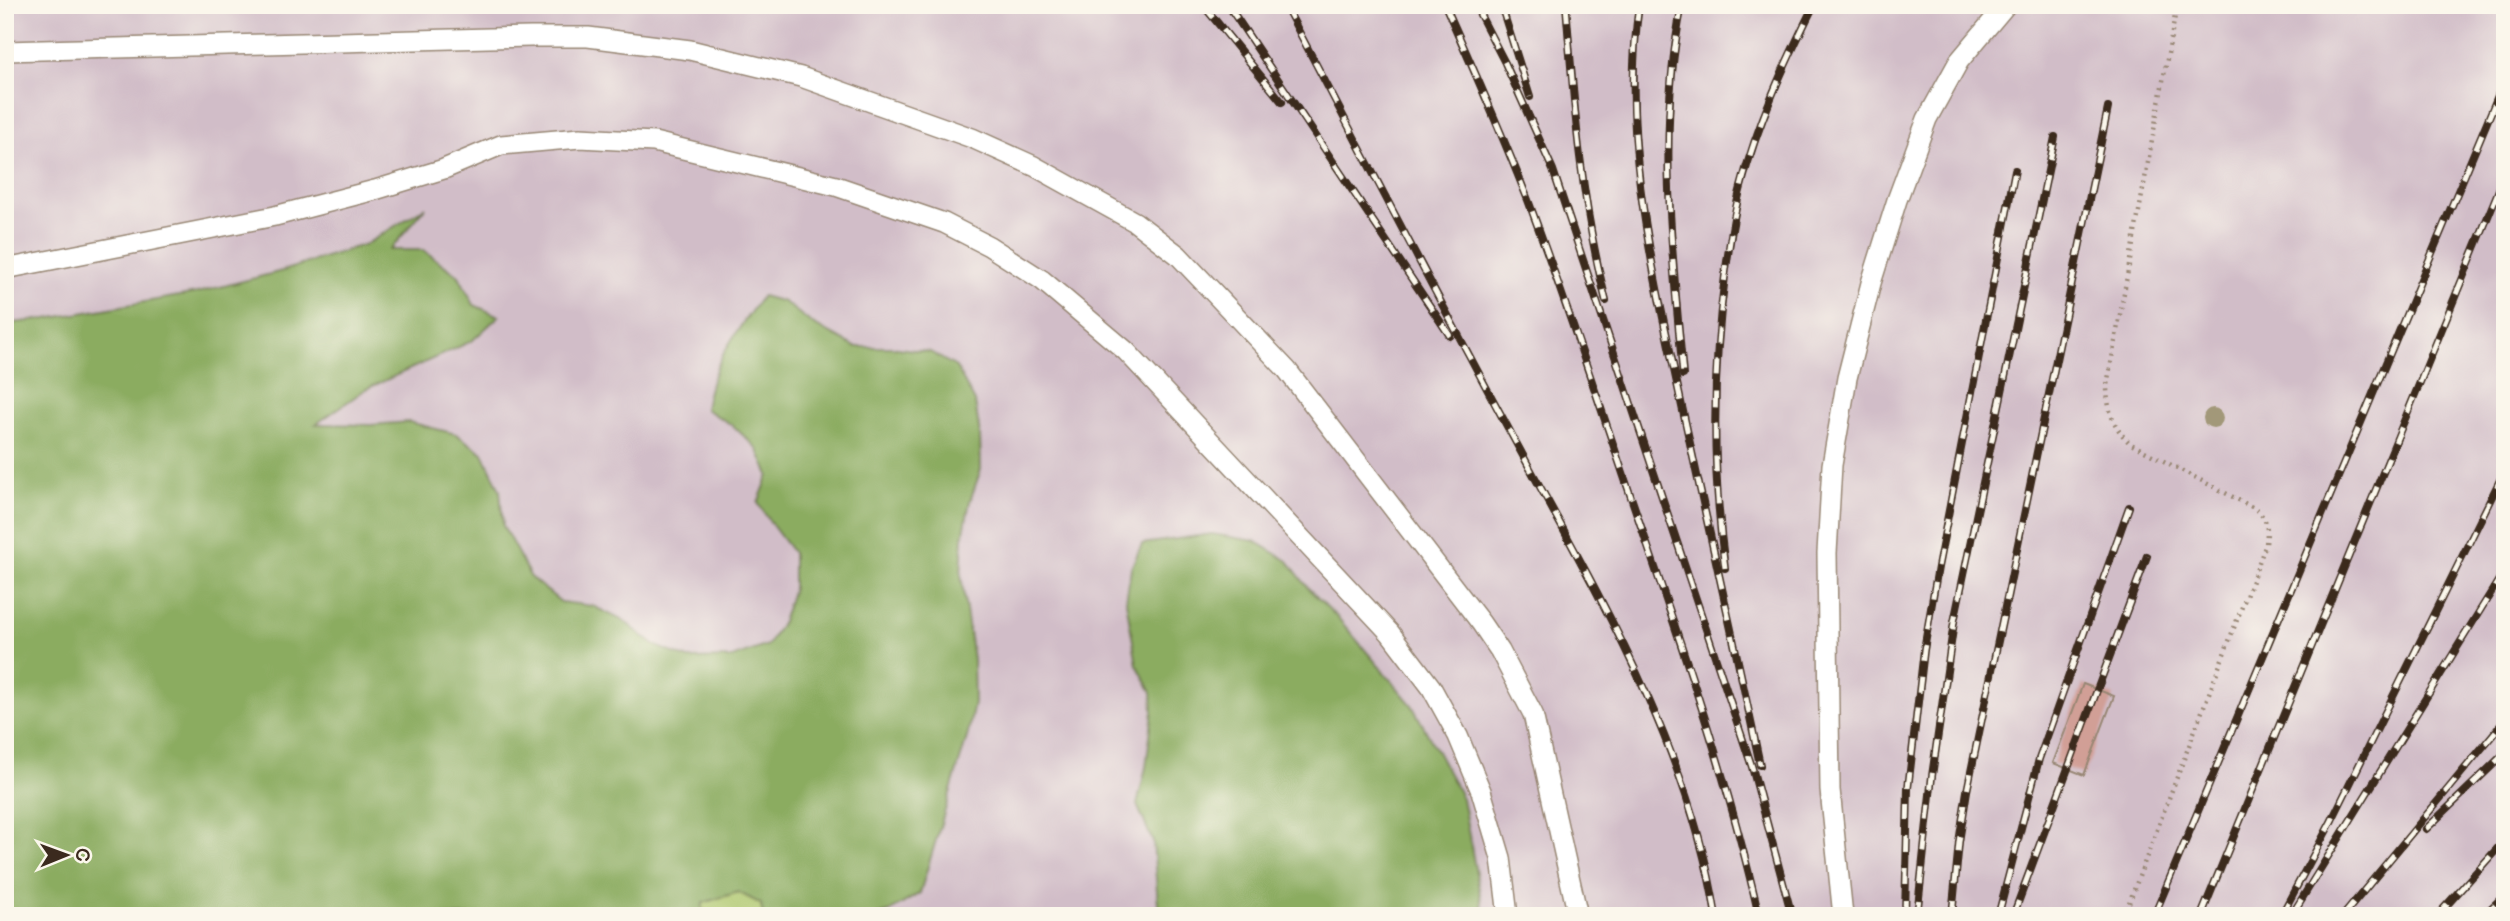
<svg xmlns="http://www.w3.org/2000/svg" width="2510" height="921" viewBox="0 0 2510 921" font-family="'Balsamiq Sans',sans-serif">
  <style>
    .industrial { fill: #d1bdc8 }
    .green { fill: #afc86e; stroke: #757946; stroke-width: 2 }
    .forest { fill: #8bac61; stroke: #636b40; stroke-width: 2 }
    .building { fill: #d19f96 }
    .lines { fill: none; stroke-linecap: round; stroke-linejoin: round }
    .service-casing { stroke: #988774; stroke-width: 22 }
    .path { stroke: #988774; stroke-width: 4.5; stroke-dasharray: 2 5; stroke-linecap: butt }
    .service { stroke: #fff; stroke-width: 19 }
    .rail-casing { stroke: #3b2a1e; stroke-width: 8 }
    .rail { stroke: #fbf7ec; stroke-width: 5; stroke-dasharray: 16; stroke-linecap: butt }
    .tree { fill: #a29879 }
  </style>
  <rect width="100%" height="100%" fill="#fbf7ec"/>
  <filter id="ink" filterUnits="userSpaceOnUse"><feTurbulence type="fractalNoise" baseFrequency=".0143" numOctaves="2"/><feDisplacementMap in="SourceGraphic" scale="14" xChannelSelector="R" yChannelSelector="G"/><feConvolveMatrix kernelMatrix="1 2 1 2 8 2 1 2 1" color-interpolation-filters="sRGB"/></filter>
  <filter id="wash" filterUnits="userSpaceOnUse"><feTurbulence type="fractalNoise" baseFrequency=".00686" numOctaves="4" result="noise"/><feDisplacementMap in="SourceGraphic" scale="28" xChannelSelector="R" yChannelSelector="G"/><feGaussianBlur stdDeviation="1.57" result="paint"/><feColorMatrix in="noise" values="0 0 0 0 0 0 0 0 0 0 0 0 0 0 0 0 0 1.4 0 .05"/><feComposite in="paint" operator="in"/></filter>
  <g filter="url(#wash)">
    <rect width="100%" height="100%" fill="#f4e4ca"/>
    <rect class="industrial" x="5" y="5" width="2500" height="911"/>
    <polygon class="green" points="739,892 761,904 763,916 702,916 702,903"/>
    <g class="forest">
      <path d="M426 207 390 250H423L459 276 474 305 499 316 472 341 366 389 316 424 371 425 409 422 456 434 483 453 500 490 503 526 531 578 561 602 593 606 624 621 654 645 688 659 732 658 768 645 782 622 793 588V553L772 525 758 503 769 475 757 448 732 425 705 409C712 362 735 334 762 296L784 302 814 325 855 347H890L930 352 956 367 975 402 980 435 981 469 970 501 963 537 961 575 973 659 974 703 968 734 920 893 889 912 875 916H763L761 904 738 892 703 903 702 916H5V324L46 319 197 293 282 271 366 244Z"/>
      <polygon points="1212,534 1255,541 1288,561 1309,589 1338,618 1412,705 1462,798 1484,916 1159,916 1153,842 1137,805 1146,767 1153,711 1152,692 1137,665 1126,601 1131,568 1142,544"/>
    </g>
    <g id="blocks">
      <polygon class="building" points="2083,684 2114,696 2084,775 2053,763"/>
    </g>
  </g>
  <g filter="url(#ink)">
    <use href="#blocks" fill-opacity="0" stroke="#988774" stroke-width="2"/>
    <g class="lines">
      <g class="service-casing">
        <g id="service">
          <polyline points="5,51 531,37 588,37 690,50 801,77 972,138 1034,166 1135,222 1178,255 1287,370 1481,623 1500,651 1533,714 1578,916"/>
          <polyline points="5,269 275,216 375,190 444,169 501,145 580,138 654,142 836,186 944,223 989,246 1042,280 1126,351 1390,633 1431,687 1458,736 1481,791 1501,858 1508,916"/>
          <polyline points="1843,916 1830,790 1827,553 1832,465 1847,378 1871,283 1897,200 1927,119 1959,61 2006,5"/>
        </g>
      </g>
      <path class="path" d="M2124 916 2266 544C2268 526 2268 519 2254 508L2131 444C2113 428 2107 409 2107 385L2177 5"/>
      <use href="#service" class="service"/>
      <g class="rail-casing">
        <g id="rail">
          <polyline points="1203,5 1282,102"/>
          <polyline points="1228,5 1450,336"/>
          <path d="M1285 5C1359 146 1432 287 1507 426 1589 579 1689 742 1716 916"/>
          <path d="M1445 5C1474 70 1502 134 1528 200 1565 299 1598 400 1632 500 1679 638 1727 774 1759 916"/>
          <polyline points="1475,5 1505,63 1553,170 1752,767 1792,916"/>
          <polyline points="1501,5 1530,97"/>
          <path d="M1566 5C1574 107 1581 201 1606 301"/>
          <path d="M1639 5C1621 134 1651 262 1678 388 1705 514 1734 639 1760 765"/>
          <path d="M1682 5C1657 127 1672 253 1683 375"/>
          <path d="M1725 568C1712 470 1712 373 1725 276 1729 247 1733 216 1741 187 1757 124 1785 63 1814 5"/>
          <polyline points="2426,829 2505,753"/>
          <polyline points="2293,913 2505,570"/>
          <polyline points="1905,916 1908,788 1924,650 1938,567 2015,170"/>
          <polyline points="1917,916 1932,776 1954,622 2055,137"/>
          <polyline points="1952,916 1959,842 1967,791 2108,108"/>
          <polyline points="1998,916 2039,759 2129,507"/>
          <polyline points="2013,916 2147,556"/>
          <polyline points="2154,916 2505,79"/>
          <polyline points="2201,916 2505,175"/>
          <polyline points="2281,916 2330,824 2505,470"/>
          <polyline points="2343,916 2505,720"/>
          <polyline points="2437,916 2505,840"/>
          <polyline points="2483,916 2505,895"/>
        </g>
      </g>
      <use href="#rail" class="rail"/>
    </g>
    <circle class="tree" cx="2213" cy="418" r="10"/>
  </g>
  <rect width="2510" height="921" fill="none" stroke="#fbf7ec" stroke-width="28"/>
  <g transform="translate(66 855) rotate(89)" stroke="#fbf7ec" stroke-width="5" paint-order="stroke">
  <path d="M0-5L12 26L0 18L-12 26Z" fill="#3b2a1e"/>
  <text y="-10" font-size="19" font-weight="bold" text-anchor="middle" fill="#3b2a1e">С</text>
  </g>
</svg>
